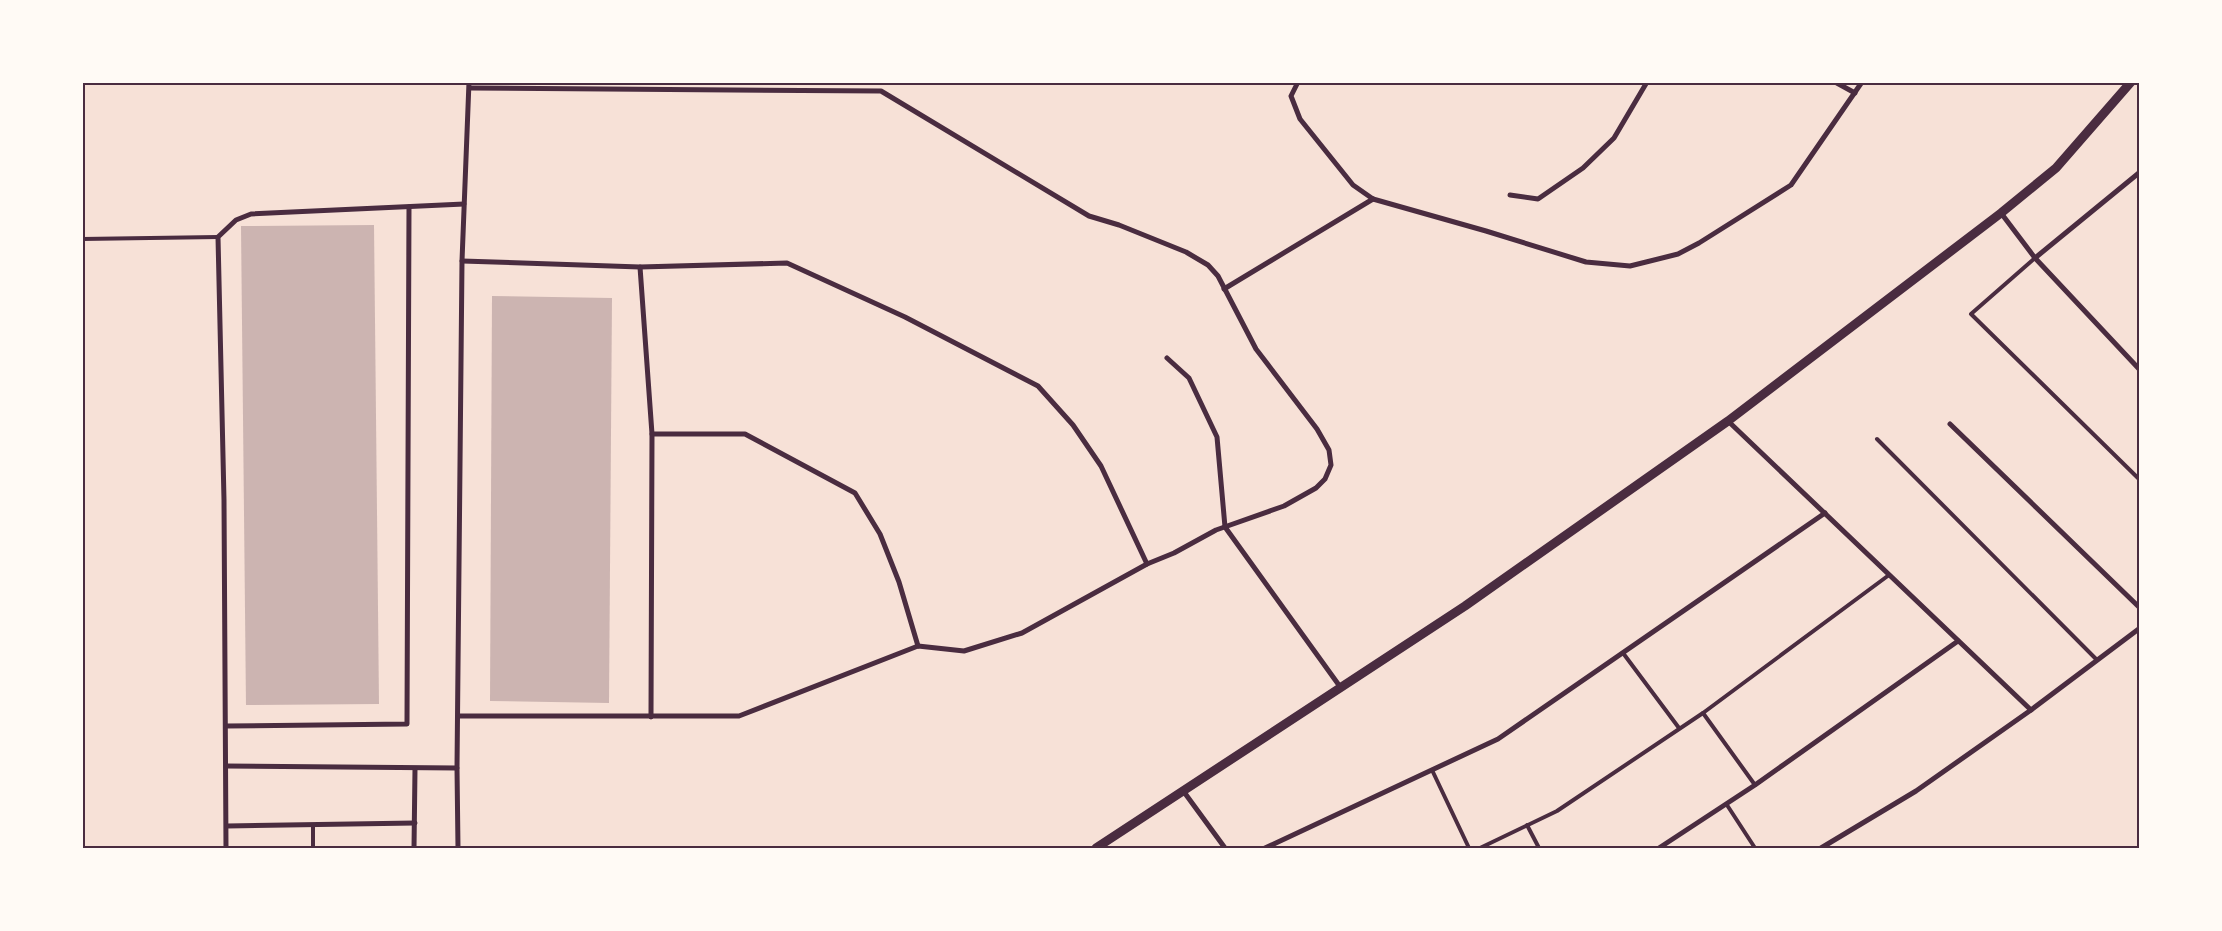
<svg xmlns="http://www.w3.org/2000/svg" width="2222" height="931" viewBox="0 0 2222 931" font-family="Lato,sans-serif">
  <style>
    .building { fill: #ccb4b1 }
    .lines { fill: none; stroke-linecap: round; stroke-linejoin: round }
    .service { stroke: #4a2c40; stroke-width: 4 }
    .minor { stroke: #4a2c40; stroke-width: 5 }
    .tertiary { stroke: #4a2c40; stroke-width: 9 }
    .neatline { fill: none; stroke: #4a2c40; stroke-width: 2 }
  </style>
  <rect width="100%" height="100%" fill="#f7e1d7"/>
  <g class="building">
    <polygon points="374,225 379,704 246,705 241,226"/>
    <polygon points="492,296 612,298 609,703 490,701"/>
  </g>
  <g class="lines">
    <g class="service">
      <polyline points="82,239 218,237"/>
      <polyline points="2035,258 1971,314 2140,480"/>
      <polyline points="1877,439 2097,660"/>
      <polyline points="1623,653 1679,728"/>
      <polyline points="1703,713 1755,785"/>
      <polyline points="1432,770 1469,848"/>
      <polyline points="1727,805 1755,848"/>
      <polyline points="313,825 313,848"/>
      <polyline points="1527,825 1539,848"/>
      <polyline points="1480,848 1557,811 1703,713 1889,575"/>
    </g>
    <g class="minor">
      <polyline points="1298,82 1291,96 1300,119 1353,185 1373,199 1486,231 1586,262 1630,266 1678,254 1699,243 1791,185 1862,82"/>
      <polyline points="1835,82 1855,93"/>
      <polyline points="1510,195 1538,199 1583,168 1614,138 1647,82"/>
      <polyline points="2001,213 2035,258 2140,370"/>
      <polyline points="2035,258 2140,172"/>
      <polyline points="462,261 640,267 787,263 905,317 1038,386 1073,425 1101,466 1147,564"/>
      <polyline points="640,267 652,434 651,717"/>
      <polyline points="1224,289 1373,199"/>
      <polyline points="1167,358 1189,378 1217,437 1225,527 1341,688"/>
      <polyline points="1728,421 2031,710 2140,628"/>
      <polyline points="1950,424 2140,608"/>
      <polyline points="652,434 745,434 855,493 880,534 899,582 918,646"/>
      <polyline points="459,716 739,716 918,646 964,651 1022,633 1147,564 1174,553 1216,530 1284,506 1316,488 1325,479 1331,465 1329,450 1317,429 1256,349 1218,276 1208,265 1186,252 1119,225 1089,216 881,91 470,88"/>
      <polyline points="226,726 407,724 409,207"/>
      <polyline points="226,766 457,768"/>
      <polyline points="1184,792 1225,848"/>
      <polyline points="227,826 415,823"/>
      <polyline points="226,848 224,500 218,237 236,220 251,214 464,204"/>
      <polyline points="414,848 415,769"/>
      <polyline points="458,848 457,768 462,261 469,82"/>
      <polyline points="1265,848 1498,739 1825,513"/>
      <polyline points="1659,848 1755,785 1958,641"/>
      <polyline points="1821,848 1916,791 2031,710"/>
    </g>
    <polyline class="tertiary" points="1096,848 1465,606 1728,421 2001,213 2056,168 2131,82"/>
  </g>
  <rect width="2222" height="931" fill="none" stroke="#fffaf5" stroke-width="168"/>
  <rect x="84" y="84" width="2054" height="763" class="neatline"/>
</svg>
